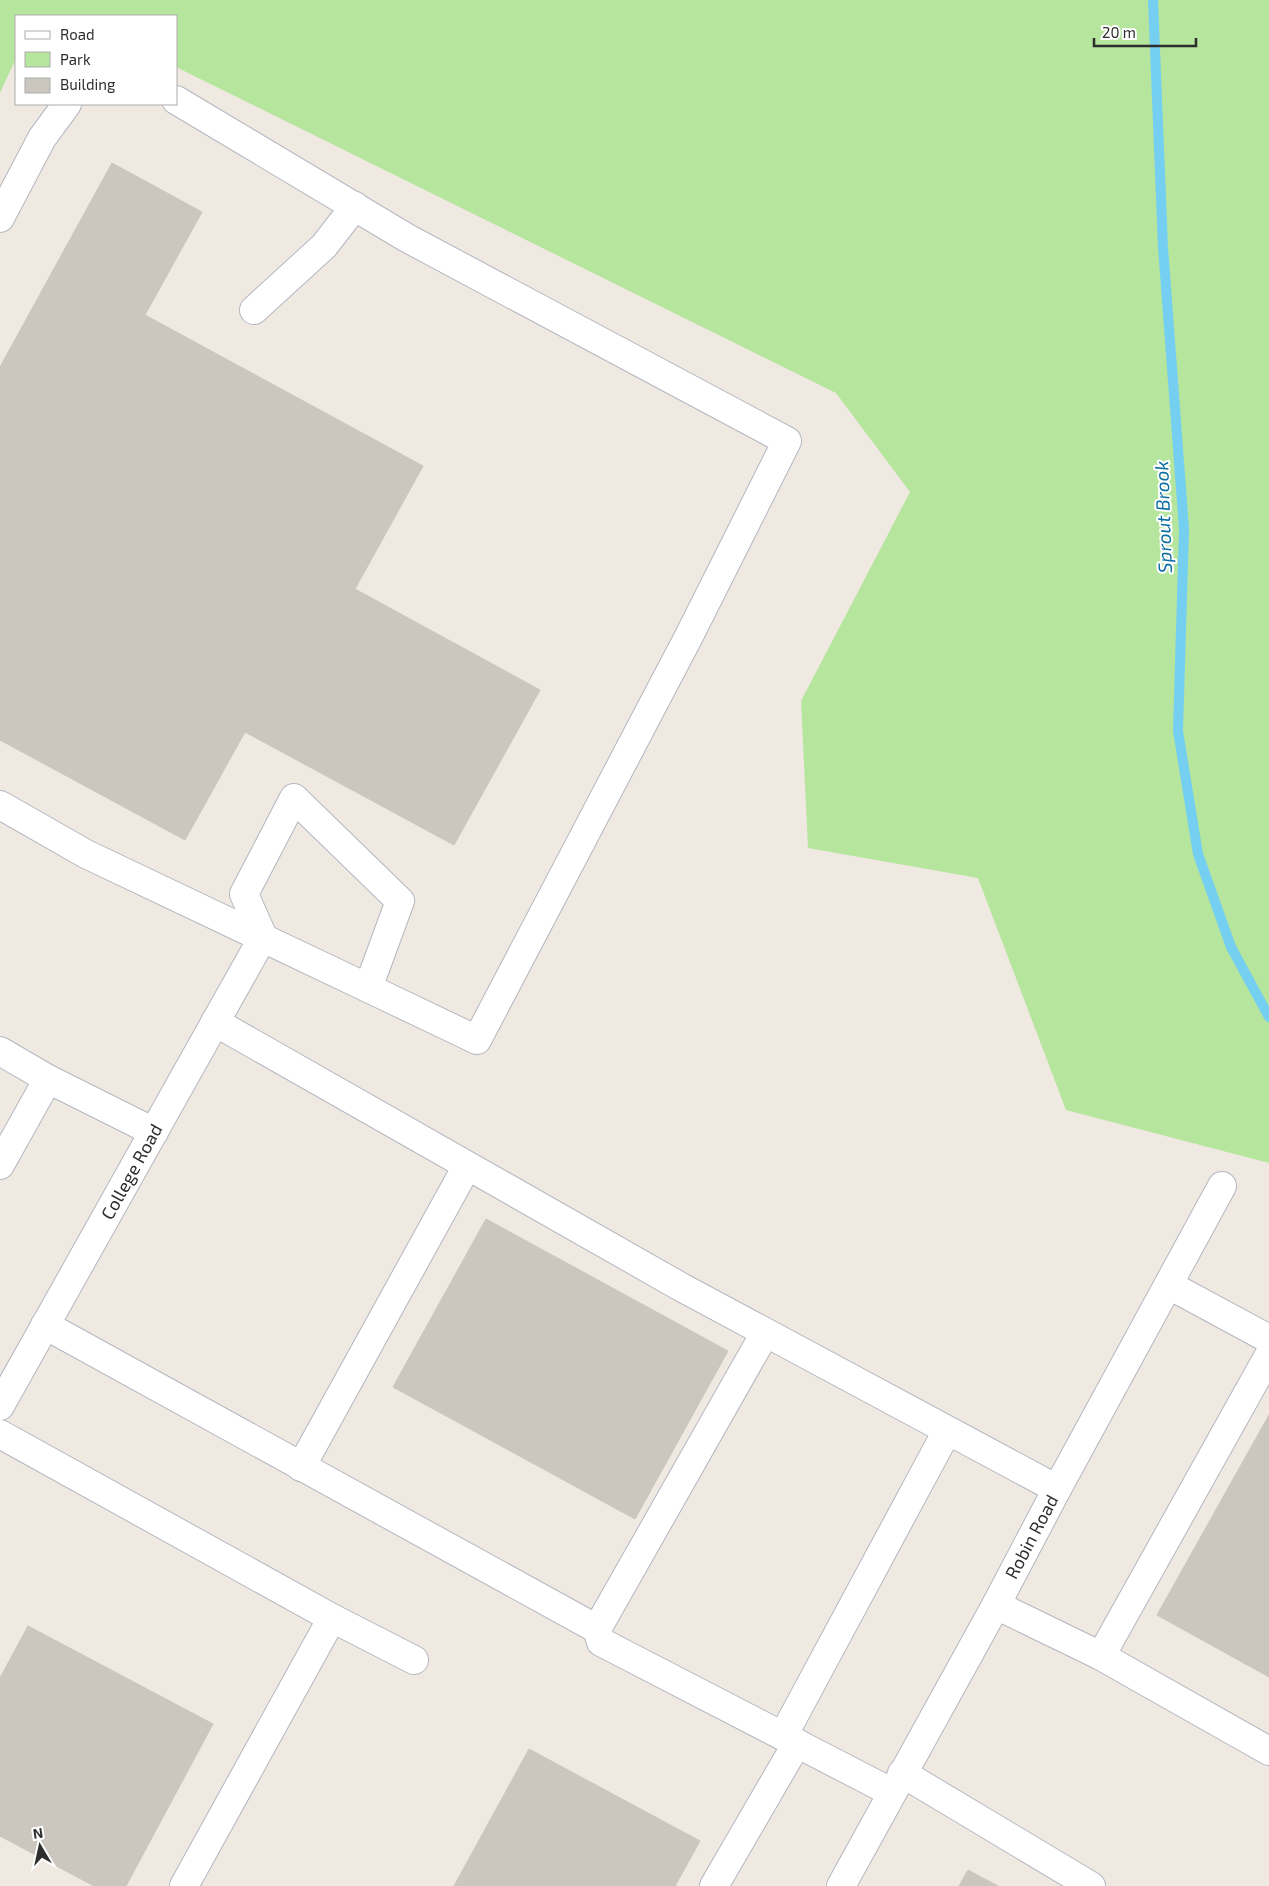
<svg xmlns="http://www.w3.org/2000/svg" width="1269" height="1886" viewBox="0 0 1269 1886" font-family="'Exo 2',sans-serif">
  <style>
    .green { fill: #b6e59e }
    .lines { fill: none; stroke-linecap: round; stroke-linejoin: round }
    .stream { stroke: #75cff0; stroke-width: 10 }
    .building { fill: #cbc7bf; stroke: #cbc5ba }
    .minor-casing { stroke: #b4b7c1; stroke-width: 30 }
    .minor { stroke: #fff; stroke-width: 28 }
    .labels { text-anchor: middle; stroke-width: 4; stroke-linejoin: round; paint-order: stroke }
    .street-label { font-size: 18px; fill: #2e2e2e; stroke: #fff }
    .water-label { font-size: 19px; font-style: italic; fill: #0d6fa3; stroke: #fff }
  </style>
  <rect width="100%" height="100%" fill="#efe9e1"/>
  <polygon class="green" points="0,0 1269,0 1269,1163 1066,1110 978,878 808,848 801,701 910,492 836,393 176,67 176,16 16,16 16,58 0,93"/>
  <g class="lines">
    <polyline class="stream" points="1153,0 1163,247 1184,529 1178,731 1198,854 1231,947 1269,1017"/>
  </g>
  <g class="building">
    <polygon points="112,163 202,212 145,315 423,466 355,589 540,690 454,845 245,732 185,840 0,740 0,367"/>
    <polygon points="486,1219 728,1351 635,1519 393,1387"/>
    <polygon points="1269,1415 1269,1677 1157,1615"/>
    <polygon points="28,1626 213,1724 126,1886 94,1886 0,1836 0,1678"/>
    <polygon points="529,1749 700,1841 675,1886 454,1886"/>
    <polygon points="968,1870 998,1886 959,1886"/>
  </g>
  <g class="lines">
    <g class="minor-casing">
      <g id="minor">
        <polyline points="176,100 407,238 787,441 689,636 477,1040 368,988 400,901 294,798 244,894 263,937"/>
        <polyline points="0,218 42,138 67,104"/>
        <polyline points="254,310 324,246 355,206"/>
        <polyline points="0,805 86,854 368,988"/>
        <polyline points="215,1022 681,1287 1057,1489"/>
        <polyline points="0,1051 48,1079 0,1165"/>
        <polyline points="48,1079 154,1132"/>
        <polyline points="1169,1285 1269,1339"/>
        <polyline points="45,1325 597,1629 601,1642 891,1792"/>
        <polyline points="0,1406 263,937"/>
        <polyline points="0,1434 332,1618 184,1886"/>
        <polyline points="301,1467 467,1166"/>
        <polyline points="996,1605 1101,1656 1269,1751"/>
        <polyline points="332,1618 414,1660"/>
        <polyline points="597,1629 765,1333"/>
        <polyline points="1101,1656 1269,1355"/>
        <polyline points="783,1736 947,1431"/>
        <polyline points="902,1773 1091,1886"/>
        <polyline points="714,1886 797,1743"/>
        <polyline points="841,1886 996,1605 1057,1489 1222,1186"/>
      </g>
    </g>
    <use href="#minor" class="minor"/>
  </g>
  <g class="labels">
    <g class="street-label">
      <text transform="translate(132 1172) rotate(-61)" y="6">College Road</text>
      <text transform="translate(1032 1537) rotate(-62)" y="6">Robin Road</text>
    </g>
    <g class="water-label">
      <text transform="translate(1163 517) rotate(-92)" y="7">Sprout Brook</text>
    </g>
  </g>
  <rect x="15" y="15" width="162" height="90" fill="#ffffff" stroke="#ababab"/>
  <rect x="25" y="31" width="25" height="8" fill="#ffffff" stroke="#ababab"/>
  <text x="60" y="40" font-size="15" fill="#2e2e2e">Road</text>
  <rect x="25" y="52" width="25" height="15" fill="#b6e59e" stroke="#ababab"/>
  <text x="60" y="65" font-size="15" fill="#2e2e2e">Park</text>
  <rect x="25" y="78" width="25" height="15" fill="#cbc7bf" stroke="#ababab"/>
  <text x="60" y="90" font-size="15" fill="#2e2e2e">Building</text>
  <g transform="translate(40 1846) rotate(351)" stroke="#ffffff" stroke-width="4" paint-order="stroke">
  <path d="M0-4L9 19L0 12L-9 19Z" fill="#2e2e2e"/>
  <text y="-8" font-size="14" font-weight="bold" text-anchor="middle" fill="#2e2e2e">N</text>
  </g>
  <path d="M1094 38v8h102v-8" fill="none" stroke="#2e2e2e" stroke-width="2.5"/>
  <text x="1102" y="38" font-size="15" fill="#2e2e2e" stroke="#ffffff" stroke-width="4" paint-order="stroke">20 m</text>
</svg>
